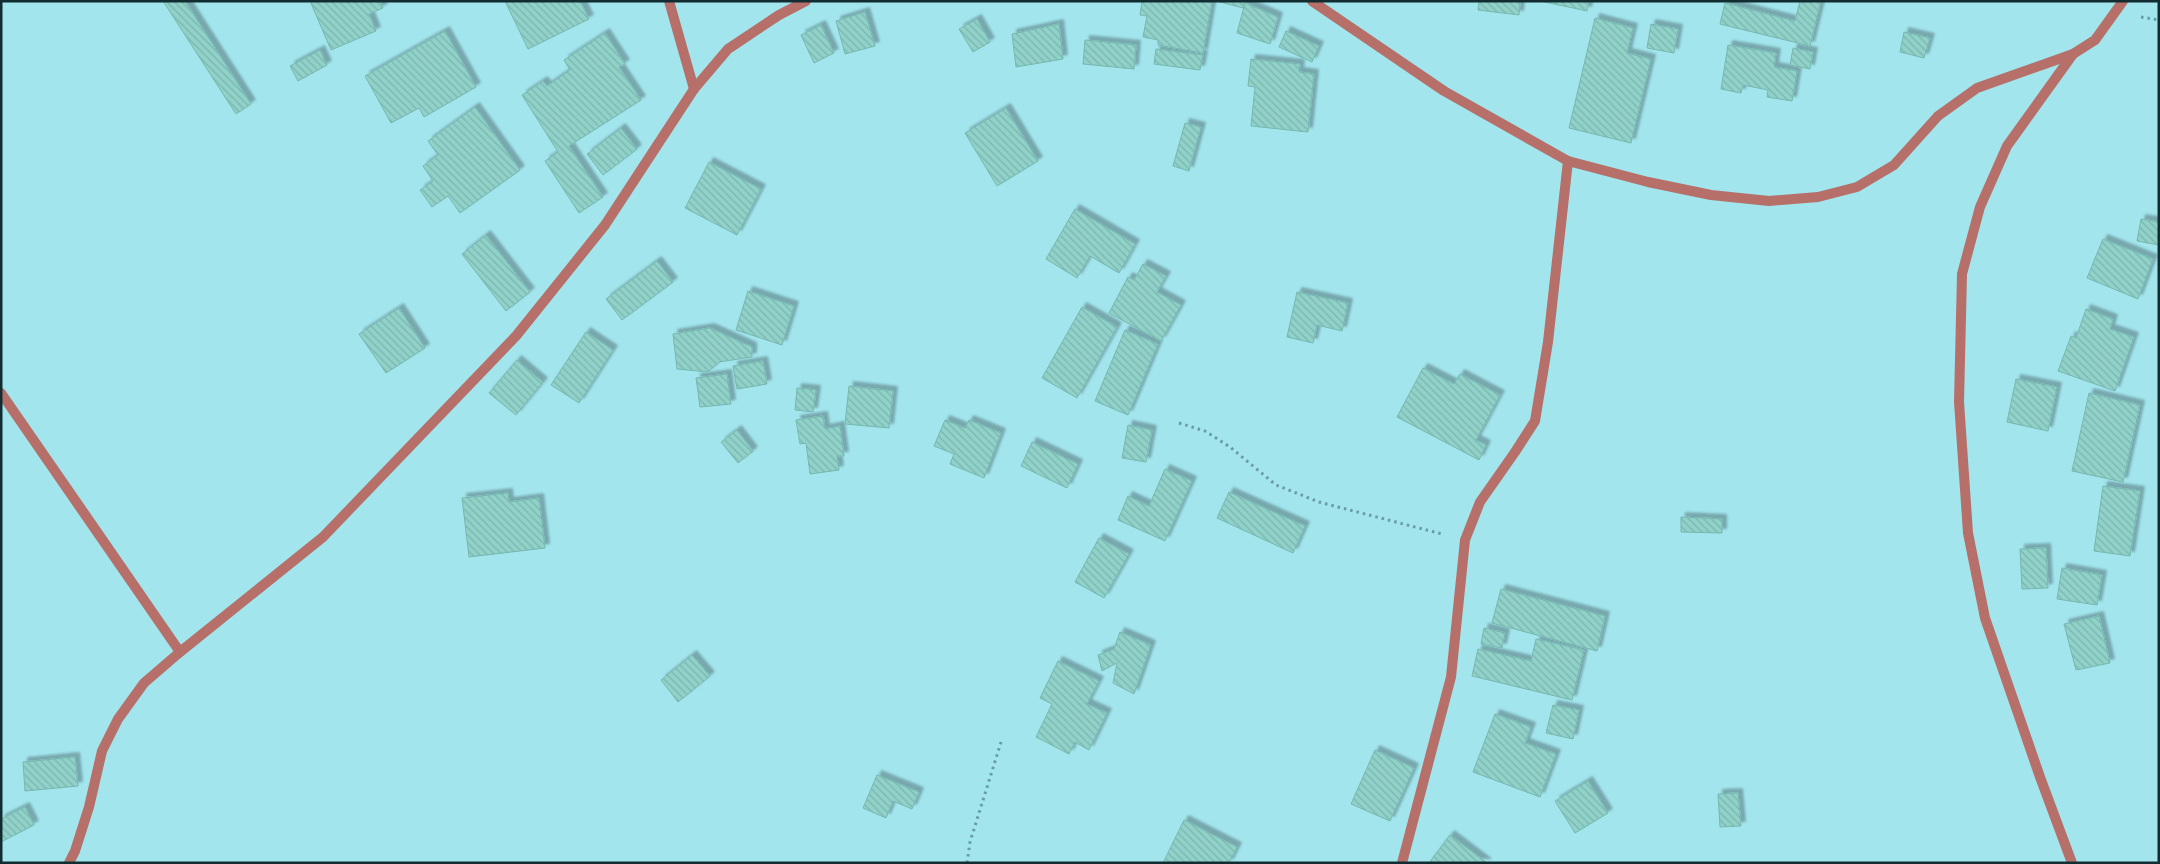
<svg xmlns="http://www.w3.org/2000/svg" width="2160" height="864" viewBox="0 0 2160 864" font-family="'PT Sans Narrow',sans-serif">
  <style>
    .building { fill: url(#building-back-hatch); stroke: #76b7af; filter: url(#shadow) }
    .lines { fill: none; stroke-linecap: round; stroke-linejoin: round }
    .path { stroke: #699ca2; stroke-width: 3; stroke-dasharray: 2.5 4; stroke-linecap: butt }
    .street { stroke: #b66f69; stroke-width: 10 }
  </style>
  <defs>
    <pattern id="building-back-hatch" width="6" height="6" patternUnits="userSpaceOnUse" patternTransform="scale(1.25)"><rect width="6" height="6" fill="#90d2c9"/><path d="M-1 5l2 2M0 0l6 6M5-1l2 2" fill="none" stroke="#7bb5ad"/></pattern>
    <filter id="shadow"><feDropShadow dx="4.5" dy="-4.5" stdDeviation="1" flood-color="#0004"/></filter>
  </defs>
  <rect width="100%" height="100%" fill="#a2e5ed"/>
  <g class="building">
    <polygon points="163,1 185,1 251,104 236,114"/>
    <polygon points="310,1 380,1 383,8 369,14 376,31 331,50"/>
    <polygon points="505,1 580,1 589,19 528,49"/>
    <polygon points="1142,1 1212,1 1203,53 1158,45 1158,40 1143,37 1147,16 1140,15"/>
    <polygon points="1216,1 1245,1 1243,8"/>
    <polygon points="1479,1 1520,1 1519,15 1478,10"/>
    <polygon points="1540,1 1589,1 1587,11"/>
    <polygon points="1800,1 1821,1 1810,46 1720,24 1725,3 1795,21"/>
    <polygon points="1245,3 1278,17 1270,44 1237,33"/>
    <polygon points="865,12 875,46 845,54 836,21"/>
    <polygon points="1595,18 1633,28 1627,53 1651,59 1631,143 1569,128"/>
    <polygon points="977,19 990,42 973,52 959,29"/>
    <polygon points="1059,24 1063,59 1016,67 1012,34"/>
    <polygon points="1651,24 1678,29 1674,53 1647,48"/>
    <polygon points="821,25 834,53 814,63 801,35"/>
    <polygon points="445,31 476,87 424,117 419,108 391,123 365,76"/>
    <polygon points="1286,31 1319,46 1312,62 1279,47"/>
    <polygon points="1904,32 1930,38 1924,58 1900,52"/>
    <polygon points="605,33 625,64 619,67 641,100 569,146 603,197 579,213 545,161 558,152 522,95 543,81 547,86 570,70 564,60"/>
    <polygon points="1085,40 1136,45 1134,69 1083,64"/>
    <polygon points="1728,45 1776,53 1774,67 1797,71 1792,101 1767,97 1768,90 1743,85 1741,93 1721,89"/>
    <polygon points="1793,48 1813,52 1810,69 1790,65"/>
    <polygon points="1156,49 1203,55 1200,70 1154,64"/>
    <polygon points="320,50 327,65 298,81 290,66"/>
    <polygon points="1251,59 1300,64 1299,72 1314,74 1308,132 1251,126 1255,87 1248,86"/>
    <polygon points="475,107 520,170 460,213 448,196 432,207 420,190 433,181 423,166 438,155 428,141"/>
    <polygon points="1006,108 1038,161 997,186 965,133"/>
    <polygon points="1185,123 1201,127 1189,171 1173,166"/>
    <polygon points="621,128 637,149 603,175 587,154"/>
    <polygon points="709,162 761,189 737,235 685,208"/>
    <polygon points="1075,209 1135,244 1119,273 1090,256 1077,278 1046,259"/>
    <polygon points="2141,219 2159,222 2159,245 2137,241"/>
    <polygon points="486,235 530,292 506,311 462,254"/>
    <polygon points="2103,239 2153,259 2138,299 2087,278"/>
    <polygon points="657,261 673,282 622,320 606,299"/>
    <polygon points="1143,264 1166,276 1157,292 1181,305 1161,341 1109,313 1128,277 1134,280"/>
    <polygon points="748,291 794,306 782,345 736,330"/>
    <polygon points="1297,292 1348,303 1342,331 1317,325 1313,343 1287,337"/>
    <polygon points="1082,307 1117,327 1077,398 1042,378"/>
    <polygon points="399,308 425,348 386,373 359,334"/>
    <polygon points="2086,309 2113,319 2110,329 2134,337 2115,391 2058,371 2071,336 2076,338"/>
    <polygon points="710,328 752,347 752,357 719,362 708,372 677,369 673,334"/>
    <polygon points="1125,330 1158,344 1128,415 1095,401"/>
    <polygon points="586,332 613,350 579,403 551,385"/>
    <polygon points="517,360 543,382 516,415 489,393"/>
    <polygon points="763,361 767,384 737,389 733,366"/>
    <polygon points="1423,368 1454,384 1460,374 1500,395 1476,440 1486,445 1479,460 1397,417"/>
    <polygon points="727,374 731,404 700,407 696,378"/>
    <polygon points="2016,379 2057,387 2048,431 2007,422"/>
    <polygon points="849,386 893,391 889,428 845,424"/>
    <polygon points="797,388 816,390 813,412 795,410"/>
    <polygon points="2089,393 2140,405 2123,482 2072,471"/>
    <polygon points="823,416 825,429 840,426 844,456 837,456 839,470 810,474 806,443 800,444 796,420"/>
    <polygon points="945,420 965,428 969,420 1001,433 984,478 950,464 954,454 934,446"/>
    <polygon points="1128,425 1152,430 1146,462 1122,458"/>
    <polygon points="737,430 753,451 738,463 721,442"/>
    <polygon points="1032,442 1078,464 1067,488 1021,466"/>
    <polygon points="1165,469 1192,481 1165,541 1118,520 1128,496 1149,506"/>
    <polygon points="2103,486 2140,491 2130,556 2094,551"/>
    <polygon points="1229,492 1305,526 1293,553 1217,518"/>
    <polygon points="508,493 509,502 539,498 545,548 469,557 462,498"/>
    <polygon points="1681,517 1722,519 1722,533 1681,532"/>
    <polygon points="1099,538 1129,554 1104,598 1075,582"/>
    <polygon points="2046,548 2048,588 2022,589 2020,549"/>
    <polygon points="2062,568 2102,575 2097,605 2057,599"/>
    <polygon points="1501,589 1605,616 1597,651 1492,623"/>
    <polygon points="2099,616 2110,663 2076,670 2064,624"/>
    <polygon points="1484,628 1505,633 1502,648 1481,644"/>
    <polygon points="1120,632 1151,645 1134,694 1113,683 1117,663 1102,671 1098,655 1114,649"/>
    <polygon points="1536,639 1584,650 1572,700 1472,676 1478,649 1531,661"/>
    <polygon points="692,655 710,676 678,702 661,680"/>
    <polygon points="1058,661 1099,681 1087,704 1107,713 1089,750 1075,742 1069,754 1036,737 1052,704 1040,698"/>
    <polygon points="1553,705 1579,710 1573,739 1546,733"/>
    <polygon points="1495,714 1531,727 1525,743 1556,754 1540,797 1473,772"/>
    <polygon points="1375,750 1414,768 1390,821 1351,804"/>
    <polygon points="75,757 78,786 25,791 23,762"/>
    <polygon points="877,775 919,792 912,809 893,801 886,818 863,808"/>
    <polygon points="1588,781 1608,813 1575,833 1555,801"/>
    <polygon points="1738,793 1741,826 1720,827 1718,794"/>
    <polygon points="25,807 34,825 1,842 1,819"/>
    <polygon points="1184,820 1237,847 1229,863 1163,863"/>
    <polygon points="1450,835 1487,863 1429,863"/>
  </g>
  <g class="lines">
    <g class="path">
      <polyline points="2141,17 2159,20"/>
      <polyline points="1179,423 1205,431 1230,447 1276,485 1319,502 1442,534"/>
      <polyline points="967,863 970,842 1002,739"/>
    </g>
    <g class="street">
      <polyline points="669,1 694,89"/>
      <polyline points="1312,1 1444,91 1568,161 1648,182 1711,195 1769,201 1818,197 1857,187 1894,165 1938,116 1977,88 2073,54 2095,40 2123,1"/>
      <polyline points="1,393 180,652"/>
      <polyline points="69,863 75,851 89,807 102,751 118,719 144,683 180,652 323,537 516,336 605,225 694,89 728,49 779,15 806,1"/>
      <polyline points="1402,863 1451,677 1465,540 1480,502 1515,452 1535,421 1548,342 1568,161"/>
      <polyline points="2072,863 2040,777 1985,618 1968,533 1959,402 1962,274 1980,207 2007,146 2073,54"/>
    </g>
  </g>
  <rect width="2160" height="864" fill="none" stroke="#122d31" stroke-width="5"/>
</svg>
